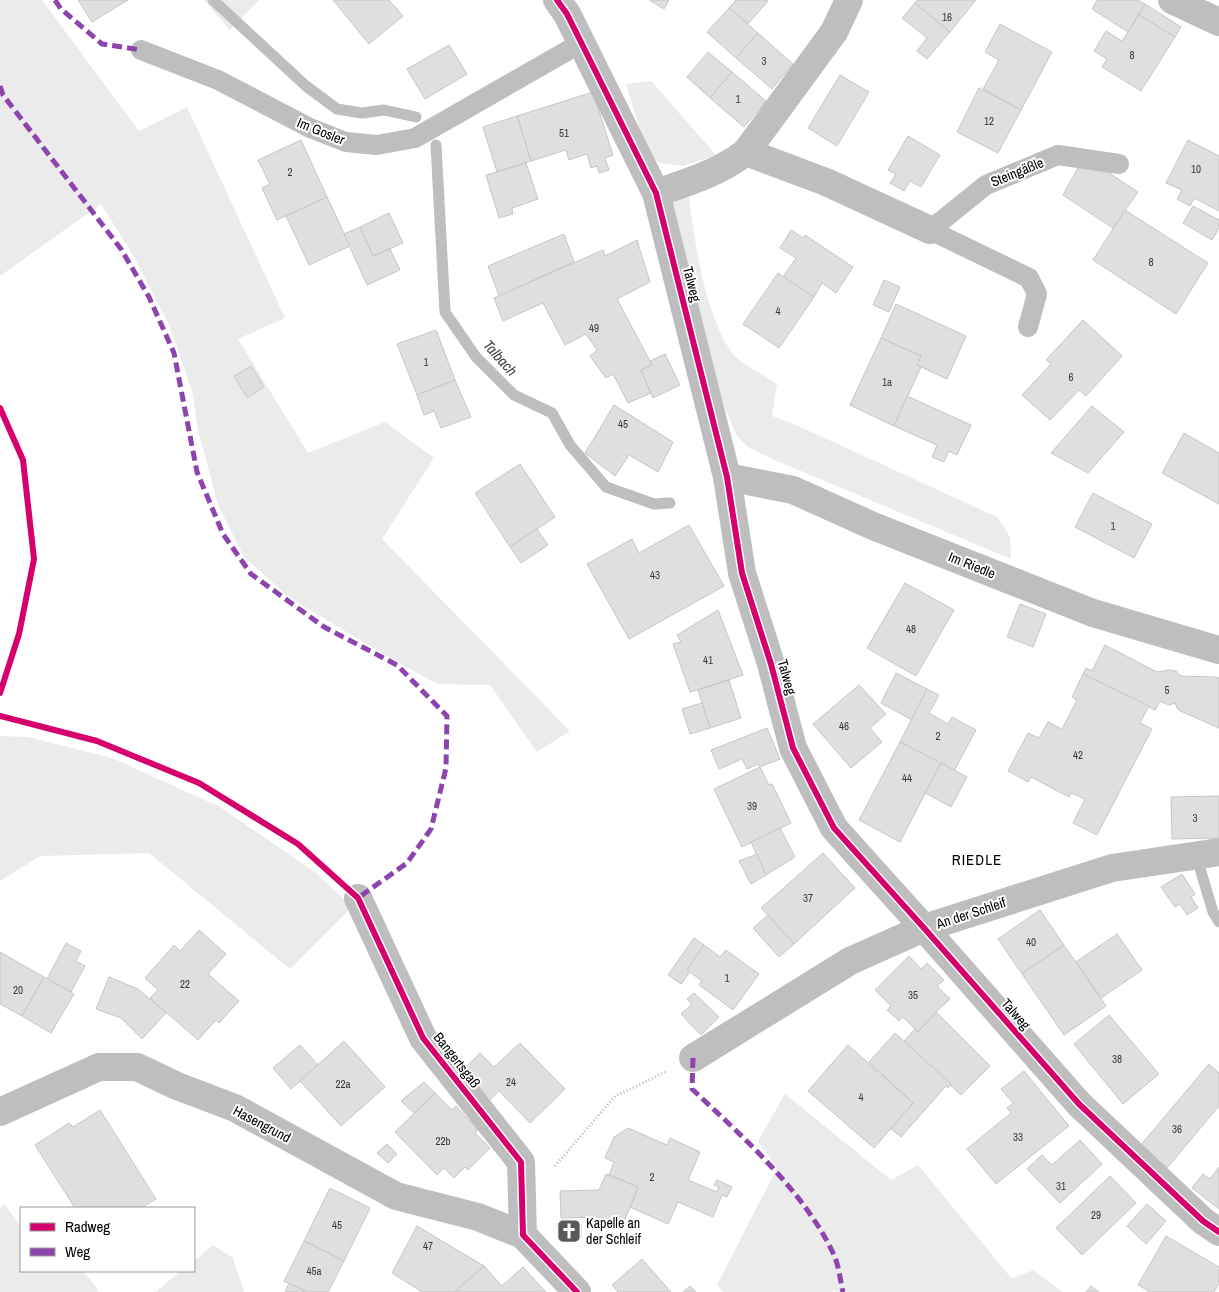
<svg xmlns="http://www.w3.org/2000/svg" width="1219" height="1292" viewBox="0 0 1219 1292" font-family="'Archivo Narrow',sans-serif">
  <style>
    .green { fill: #ebebeb }
    .lines { fill: none; stroke-linecap: round; stroke-linejoin: round }
    .stream { stroke: #bebebe; stroke-width: 11 }
    .building { fill: #dfdfdf; stroke: #c6c6c6 }
    .path { stroke: #b9b9b9; stroke-width: 3; stroke-dasharray: 1 2.5; stroke-linecap: butt }
    .service { stroke: #bebebe; stroke-width: 20 }
    .minor { stroke: #bebebe; stroke-width: 28 }
    .quiet { stroke: #8e44ad; stroke-width: 5; stroke-dasharray: 10 5; stroke-linecap: butt }
    .cycleway-casing { stroke: #fff; stroke-width: 9 }
    .cycleway { stroke: #d6006c; stroke-width: 6 }
    .labels { text-anchor: middle; stroke-width: 4; stroke-linejoin: round; paint-order: stroke }
    .number-label { font-size: 11px; fill: #383838 }
    .street-label { font-size: 14px; fill: #000; stroke: #fff }
    .poi-label { font-size: 14px; fill: #000; stroke: #fff; text-anchor: start }
    .water-label { font-size: 15px; font-style: italic; fill: #434343; stroke: #fff }
    .neighbourhood-label { font-size: 15px; letter-spacing: 1px; fill: #000; stroke: #fff }
  </style>
  <rect width="100%" height="100%" fill="#fff"/>
  <g class="green">
    <polygon points="0,0 42,0 139,131 187,107 285,318 238,339 308,453 385,422 434,458 382,539 570,731 537,752 490,685 437,684 373,648 290,598 244,557 218,505 198,430 192,391 170,327 134,257 101,204 0,276"/>
    <polygon points="204,0 259,0 230,30"/>
    <polygon points="651,81 716,155 683,166 660,163 647,153 626,84"/>
    <path d="M688 192C695 240 704 315 733 354 739 363 767 377 777 384L772 416 794 424 997 517 1010 537 1011 559 777 461 749 448 737 436 708 370 665 199Z"/>
    <polygon points="0,736 28,737 112,758 220,807 315,872 352,907 290,969 149,853 40,856 0,881"/>
    <polygon points="785,1094 891,1180 918,1165 1012,1279 1033,1270 1062,1292 836,1292 835,1290 832,1292 723,1292 717,1285 777,1168 758,1141"/>
    <polygon points="5,1204 21,1228 21,1271 83,1271 100,1292 0,1292 0,1207"/>
    <polygon points="213,1245 233,1258 244,1292 155,1292 181,1271 194,1271 194,1261"/>
  </g>
  <g class="lines">
    <g class="stream">
      <polyline points="213,0 306,86 337,109 362,113 384,110 416,117"/>
      <polyline points="436,145 445,312 476,357 514,395 552,413 570,445 606,487 654,504 670,503"/>
      <polyline points="1199,865 1213,912 1219,922"/>
    </g>
  </g>
  <g class="building">
    <polygon points="78,0 128,0 92,22"/>
    <polygon points="333,0 389,0 403,16 369,44"/>
    <polygon points="649,0 669,0 664,9"/>
    <polygon points="736,0 766,0 768,1 748,24 729,8"/>
    <polygon points="917,0 976,0 950,32 915,3"/>
    <polygon points="1097,0 1138,0 1145,4 1128,32 1092,9"/>
    <polygon points="915,3 950,32 927,59 917,51 927,38 902,18"/>
    <polygon points="1145,4 1181,27 1175,37 1139,15"/>
    <polygon points="729,8 758,33 736,58 707,32"/>
    <polygon points="1139,15 1175,37 1141,91 1102,67 1107,59 1094,51 1106,31 1122,41"/>
    <polygon points="1000,24 1052,52 1021,110 983,89 999,60 985,52"/>
    <polygon points="758,33 793,64 772,89 736,58"/>
    <polygon points="449,45 467,74 425,99 407,69"/>
    <polygon points="708,52 732,72 710,98 687,77"/>
    <polygon points="732,72 766,101 744,127 710,98"/>
    <polygon points="840,75 869,92 837,146 808,128"/>
    <polygon points="979,88 1021,110 998,153 957,132"/>
    <polygon points="593,92 613,155 605,158 609,170 599,173 597,166 591,168 587,154 569,160 566,150 531,161 517,116"/>
    <polygon points="517,116 531,161 497,172 483,127"/>
    <polygon points="908,136 940,155 921,187 910,181 904,191 890,183 896,174 888,170"/>
    <polygon points="301,140 327,197 277,220 262,188 270,184 258,160"/>
    <polygon points="1188,140 1219,156 1219,211 1194,198 1190,206 1177,199 1182,190 1166,183"/>
    <polygon points="526,163 538,199 512,208 513,214 499,218 486,175"/>
    <polygon points="1080,164 1100,167 1138,192 1113,228 1063,195"/>
    <polygon points="327,197 350,246 309,265 286,216"/>
    <polygon points="1193,206 1219,220 1219,228 1212,240 1183,223"/>
    <polygon points="1125,210 1208,263 1176,314 1093,260"/>
    <polygon points="389,213 403,243 373,256 360,227"/>
    <polygon points="360,227 373,256 390,249 400,270 367,285 344,234"/>
    <polygon points="791,230 803,238 805,235 853,267 836,293 822,283 814,297 783,277 796,258 780,248"/>
    <polygon points="564,234 574,262 499,296 488,266"/>
    <polygon points="637,240 650,282 617,299 652,365 641,370 651,393 628,403 613,374 606,378 590,356 597,350 586,334 565,345 543,303 503,321 494,298 603,250 605,256"/>
    <polygon points="778,273 814,297 779,348 743,324"/>
    <polygon points="884,280 900,287 889,312 873,305"/>
    <polygon points="896,304 966,336 947,379 917,365 921,356 881,338"/>
    <polygon points="1083,320 1122,356 1086,396 1079,390 1050,420 1022,395 1051,364 1046,360"/>
    <polygon points="436,330 455,380 417,395 397,344"/>
    <polygon points="881,338 921,356 917,365 921,367 894,426 850,405"/>
    <polygon points="665,354 680,385 653,398 641,370 652,365 650,361"/>
    <polygon points="251,366 264,387 247,398 234,376"/>
    <polygon points="455,380 471,417 441,428 434,411 424,415 417,395"/>
    <polygon points="907,396 971,425 957,455 949,451 944,462 932,457 937,445 894,426"/>
    <polygon points="614,405 673,442 658,472 629,455 615,476 585,453"/>
    <polygon points="1092,406 1124,432 1088,473 1051,453"/>
    <polygon points="1184,433 1219,453 1219,504 1162,473"/>
    <polygon points="520,464 555,517 510,547 475,493"/>
    <polygon points="1093,493 1152,524 1134,558 1075,527"/>
    <polygon points="689,525 724,586 629,639 587,564 632,539 639,553"/>
    <polygon points="537,529 548,545 521,563 510,547"/>
    <polygon points="905,583 954,610 916,676 867,648"/>
    <polygon points="1020,604 1046,614 1033,647 1007,637"/>
    <polygon points="718,610 743,675 690,692 673,644 681,642 677,635"/>
    <polygon points="1105,645 1157,672 1170,670 1176,671 1181,676 1215,677 1219,678 1219,728 1178,710 1175,703 1169,705 1160,701 1155,710 1083,674 1086,668 1092,671"/>
    <polygon points="896,673 927,689 912,720 881,703"/>
    <polygon points="1083,674 1149,706 1140,723 1152,729 1097,835 1073,823 1085,799 1071,793 1069,797 1031,777 1028,782 1008,771 1028,733 1039,738 1048,722 1062,729 1077,700 1072,697"/>
    <polygon points="729,680 741,718 710,728 698,690"/>
    <polygon points="859,685 886,714 870,728 882,742 851,768 813,724"/>
    <polygon points="927,689 939,695 929,713 948,724 952,717 976,730 954,771 900,742"/>
    <polygon points="702,703 710,728 690,734 682,709"/>
    <polygon points="767,728 780,759 760,767 758,764 747,769 742,759 719,769 711,750"/>
    <polygon points="900,742 941,763 900,842 859,820"/>
    <polygon points="941,763 967,777 951,807 925,793"/>
    <polygon points="760,767 769,785 772,784 791,823 742,847 714,789"/>
    <polygon points="1219,796 1219,838 1172,839 1171,797"/>
    <polygon points="780,828 795,857 766,875 751,842"/>
    <polygon points="823,853 855,888 794,944 761,908"/>
    <polygon points="757,854 766,875 751,884 739,861"/>
    <polygon points="1182,874 1195,894 1191,897 1198,908 1187,915 1180,904 1175,907 1161,887"/>
    <polygon points="1040,910 1064,945 1022,974 998,939"/>
    <polygon points="768,915 794,944 779,957 753,928"/>
    <polygon points="199,930 226,954 208,974 239,1001 219,1023 216,1020 198,1040 150,998 158,990 145,978 174,945 180,951"/>
    <polygon points="1117,934 1142,970 1101,998 1076,962"/>
    <polygon points="694,938 704,945 687,970 690,972 681,984 668,975"/>
    <polygon points="66,943 81,951 76,961 85,966 71,992 47,979"/>
    <polygon points="704,945 720,957 726,950 759,974 733,1010 699,985 702,981 687,970"/>
    <polygon points="1064,945 1106,1006 1064,1035 1022,974"/>
    <polygon points="0,952 44,977 22,1016 0,1004"/>
    <polygon points="909,956 921,969 927,963 944,980 937,986 950,999 936,1012 918,1032 903,1017 899,1021 887,1010 891,1006 875,990"/>
    <polygon points="44,977 74,994 51,1033 22,1016"/>
    <polygon points="109,977 138,989 166,1013 142,1039 121,1018 96,1009"/>
    <polygon points="694,993 719,1017 701,1035 681,1014 692,1004 687,999"/>
    <polygon points="936,1012 990,1066 961,1095 904,1041 915,1029 918,1032"/>
    <polygon points="1109,1015 1159,1074 1123,1104 1074,1044"/>
    <polygon points="895,1033 951,1084 948,1088 946,1086 901,1137 890,1128 913,1103 869,1062"/>
    <polygon points="344,1041 385,1087 341,1126 300,1081"/>
    <polygon points="520,1043 565,1089 530,1123 499,1091 486,1104 458,1075 480,1053 494,1067"/>
    <polygon points="300,1045 318,1065 291,1089 273,1068"/>
    <polygon points="848,1045 913,1103 874,1148 808,1091"/>
    <polygon points="1209,1064 1219,1073 1219,1106 1167,1168 1140,1146"/>
    <polygon points="1024,1071 1069,1126 996,1184 967,1149 1011,1113 1007,1108 1013,1103 1001,1089"/>
    <polygon points="424,1082 435,1093 414,1113 401,1101"/>
    <polygon points="435,1093 452,1110 456,1106 478,1130 475,1133 490,1148 468,1170 465,1167 454,1178 444,1168 437,1175 395,1132"/>
    <polygon points="100,1110 156,1199 141,1208 75,1208 35,1145 69,1123 73,1127"/>
    <polygon points="628,1128 667,1145 670,1138 700,1152 688,1180 717,1192 719,1187 714,1185 717,1180 732,1187 727,1197 722,1195 713,1217 678,1202 668,1224 630,1207 638,1187 609,1175 614,1162 605,1158 614,1137"/>
    <polygon points="1080,1140 1102,1164 1060,1203 1027,1169 1042,1155 1052,1165"/>
    <polygon points="387,1144 397,1154 388,1163 377,1153"/>
    <polygon points="1219,1167 1219,1209 1192,1188 1203,1174 1210,1179"/>
    <polygon points="606,1174 638,1187 622,1227 599,1217 561,1218 560,1191 599,1190"/>
    <polygon points="1110,1176 1136,1203 1082,1255 1056,1228"/>
    <polygon points="330,1188 370,1208 344,1261 304,1241"/>
    <polygon points="1147,1204 1166,1221 1146,1244 1127,1226"/>
    <polygon points="557,1223 581,1224 581,1237 558,1238"/>
    <polygon points="417,1226 484,1266 455,1292 422,1292 392,1273"/>
    <polygon points="1166,1236 1219,1267 1219,1284 1214,1292 1150,1292 1138,1285"/>
    <polygon points="304,1241 344,1261 328,1292 307,1292 284,1281"/>
    <polygon points="642,1259 671,1292 618,1292 612,1285"/>
    <polygon points="484,1266 502,1286 523,1267 546,1292 455,1292"/>
    <polygon points="289,1283 307,1292 285,1292"/>
    <polygon points="690,1286 696,1292 683,1292"/>
    <polygon points="1091,1286 1099,1292 1086,1292"/>
  </g>
  <g class="lines">
    <polyline class="path" points="555,1166 615,1096 666,1072"/>
    <g class="service">
      <polyline points="141,50 218,80 310,128 346,142 377,145 415,138 581,43"/>
      <polyline points="1028,327 1037,294 1029,278 930,230 986,185 1058,155 1119,164"/>
    </g>
    <g class="minor">
      <polyline points="557,0 567,14 656,193 727,477 742,573 771,664 793,748 834,828 924,928 1079,1104 1203,1221 1219,1232"/>
      <polyline points="1172,0 1219,22"/>
      <polyline points="746,152 826,182 930,230"/>
      <path d="M656 193C688 182 719 173 746 152L834 32 849 0"/>
      <polyline points="727,477 793,490 873,526 1093,613 1219,650"/>
      <polyline points="358,898 423,1038 521,1162 523,1235"/>
      <polyline points="693,1058 850,961 924,928 1112,868 1219,852"/>
      <polyline points="0,1112 99,1067 137,1067 177,1086 235,1108 396,1196 478,1217 523,1235 577,1292"/>
    </g>
    <g class="quiet">
      <polyline points="55,0 61,9 102,44 141,50"/>
      <polyline points="0,86 3,95 121,249 149,297 174,353 197,472 223,534 251,574 324,627 397,665 447,716 446,768 431,829 407,863 358,898 356,896"/>
      <path d="M693 1058 692 1089C742 1136 805 1192 834 1255 839 1266 840 1280 843 1292"/>
    </g>
    <g class="cycleway-casing">
      <g id="cycleway">
        <polyline points="557,0 567,14 656,193 727,477 742,573 771,664 793,748 834,828 924,928 1079,1104 1203,1221 1219,1232"/>
        <polyline points="0,408 23,460 34,559 19,634 0,693"/>
        <polyline points="0,716 97,741 199,783 298,844 358,898 423,1038 521,1162 523,1235 577,1292"/>
      </g>
    </g>
    <use href="#cycleway" class="cycleway"/>
  </g>
  <defs>
    <g id="church-square" transform="scale(1.25)"><rect x="-9" y="-9" width="18" height="18" rx="4" fill="#595959" stroke="#fff"/><path d="M-1.2-6h2.4v3.5h3.3v2.4h-3.3V6h-2.4V-.1h-3.3v-2.4h3.3Z" fill="#fff"/></g>
  </defs>
  <g fill-rule="evenodd">
    <use href="#church-square" x="569" y="1231"/>
  </g>
  <g class="labels">
    <g class="number-label">
      <text x="947" y="21">16</text>
      <text x="1132" y="59">8</text>
      <text x="764" y="65">3</text>
      <text x="738" y="103">1</text>
      <text x="989" y="125">12</text>
      <text x="564" y="137">51</text>
      <text x="1196" y="173">10</text>
      <text x="290" y="176">2</text>
      <text x="1151" y="266">8</text>
      <text x="778" y="315">4</text>
      <text x="594" y="332">49</text>
      <text x="426" y="366">1</text>
      <text x="1071" y="381">6</text>
      <text x="887" y="386">1a</text>
      <text x="623" y="428">45</text>
      <text x="1113" y="530">1</text>
      <text x="655" y="579">43</text>
      <text x="911" y="633">48</text>
      <text x="708" y="664">41</text>
      <text x="1167" y="694">5</text>
      <text x="844" y="730">46</text>
      <text x="938" y="740">2</text>
      <text x="1078" y="759">42</text>
      <text x="907" y="782">44</text>
      <text x="752" y="810">39</text>
      <text x="1195" y="822">3</text>
      <text x="808" y="902">37</text>
      <text x="1031" y="946">40</text>
      <text x="727" y="982">1</text>
      <text x="185" y="988">22</text>
      <text x="18" y="994">20</text>
      <text x="913" y="999">35</text>
      <text x="1117" y="1063">38</text>
      <text x="511" y="1086">24</text>
      <text x="343" y="1088">22a</text>
      <text x="861" y="1101">4</text>
      <text x="1177" y="1133">36</text>
      <text x="1018" y="1141">33</text>
      <text x="443" y="1145">22b</text>
      <text x="652" y="1181">2</text>
      <text x="1061" y="1190">31</text>
      <text x="1096" y="1219">29</text>
      <text x="337" y="1229">45</text>
      <text x="428" y="1250">47</text>
      <text x="314" y="1275">45a</text>
    </g>
    <g class="street-label">
      <text transform="translate(321 131) rotate(22)" y="5">Im Gosler</text>
      <text transform="translate(1017 172) rotate(-22)" y="5">Steingäßle</text>
      <text transform="translate(692 284) rotate(76)" y="5">Talweg</text>
      <text transform="translate(972 565) rotate(22)" y="5">Im Riedle</text>
      <text transform="translate(787 677) rotate(75)" y="5">Talweg</text>
      <text transform="translate(971 913) rotate(-18)" y="5">An der Schleif</text>
      <text transform="translate(1016 1014) rotate(49)" y="5">Talweg</text>
      <text transform="translate(457 1060) rotate(52)" y="5">Bangertsgaß</text>
      <text transform="translate(262 1124) rotate(28)" y="5">Hasengrund</text>
    </g>
    <g class="poi-label">
      <text x="586" y="1228">Kapelle an<tspan x="586" dy="16">der Schleif</tspan></text>
    </g>
    <g class="water-label">
      <text transform="translate(500 358) rotate(48)" y="5">Talbach</text>
    </g>
    <g class="neighbourhood-label">
      <text x="977" y="865">RIEDLE</text>
    </g>
  </g>
  <rect x="20" y="1207" width="175" height="65" fill="#ffffff" stroke="#999999"/>
  <rect x="30" y="1223" width="25" height="8" fill="#d6006c" stroke="#999999"/>
  <text x="65" y="1232" font-size="15" fill="#000000">Radweg</text>
  <rect x="30" y="1248" width="25" height="8" fill="#8e44ad" stroke="#999999"/>
  <text x="65" y="1257" font-size="15" fill="#000000">Weg</text>
</svg>
